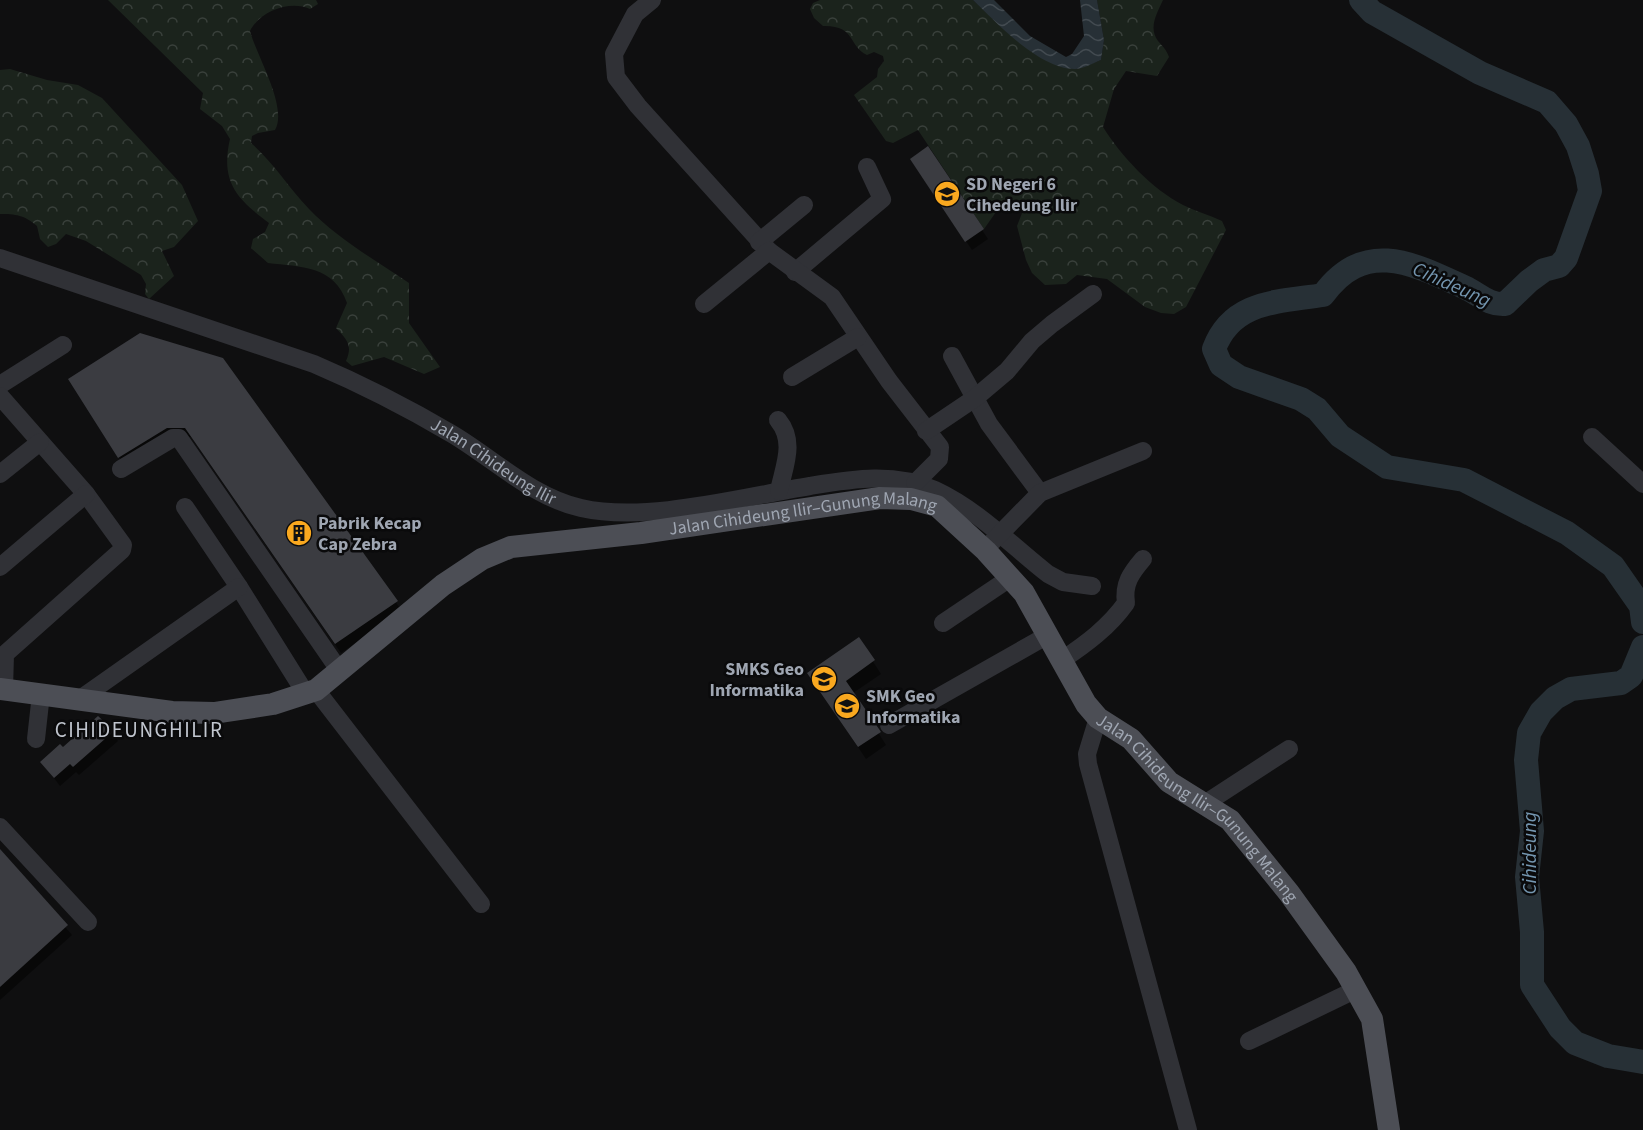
<svg xmlns="http://www.w3.org/2000/svg" width="1643" height="1130" viewBox="0 0 1643 1130" font-family="'Source Sans 3',sans-serif">
  <style>
    .forest { fill: url(#forest-crowns) }
    .water { fill: url(#water-waves) }
    .shadow { fill: #0007 }
    .lines { fill: none; stroke-linecap: round; stroke-linejoin: round }
    .river { stroke: #273036; stroke-width: 24 }
    .building { fill: #3b3c41 }
    .minor { stroke: #303136; stroke-width: 18 }
    .major { stroke: #4c4e55; stroke-width: 22 }
    .labels { text-anchor: middle; stroke-width: 5; stroke-linejoin: round; paint-order: stroke }
    .poi-label { font-size: 18px; font-weight: bold; fill: #9fa6b2; stroke: #0a0a0b; text-anchor: start }
    .street-label { font-size: 18px; fill: #9fa6b2; stroke: #0a0a0b }
    .water-label { font-size: 20px; font-style: italic; fill: #7496b0; stroke: #0a0a0b }
    .quarter-label { font-size: 21px; letter-spacing: 1.5px; fill: #c0c5ce; stroke: #0a0a0b }
  </style>
  <defs>
    <pattern id="forest-crowns" width="20" height="18" patternUnits="userSpaceOnUse" patternTransform="scale(1.5)"><rect width="20" height="18" fill="#1b231c"/><path d="M2 6a3 3 0 1 1 6 0M12 15a3 3 0 1 1 6 0" fill="none" stroke="#39403b"/></pattern>
    <pattern id="water-waves" width="16" height="10" patternUnits="userSpaceOnUse" patternTransform="scale(1.5)"><rect width="16" height="10" fill="#273036"/><path d="M0 5q4-4 8 0t8 0" fill="none" stroke="#434b51"/></pattern>
  </defs>
  <rect width="100%" height="100%" fill="#0f0f10"/>
  <g class="forest">
    <path d="M108 0H316L318 4 310 9C290 0 260 11 250 31 257 57 288 107 275 130L258 133 252 136 251 143C274 163 288 187 309 209 338 239 375 260 409 283V323L440 367 424 374 384 357 352 366 346 361C353 345 347 340 336 328L347 303C334 265 301 267 268 263L251 248 253 239 265 232 269 223C237 199 220 182 230 139L222 126 200 109 203 93Z"/>
    <path d="M820 0H973L1008 33 1077 69 1101 60 1104 40 1097 0H1163C1157 13 1148 28 1158 41 1163 47 1166 49 1169 57L1157 76 1126 71 1114 89 1103 127C1121 156 1152 189 1183 205 1195 211 1209 215 1222 221L1226 230 1186 307 1174 314 1161 313 1145 307 1107 279 1077 275 1066 284 1045 285 1032 273 1026 260 1017 226 1024 208 1023 203 1008 202 996 212 984 229 918 130 893 143 886 141 854 95 877 77 878 69 884 61 883 56 874 52 867 55C848 46 856 25 823 26L814 18 810 9 813 3Z"/>
    <path d="M10 69 47 80 78 85 102 98 182 185 198 221 174 247 162 251 174 276 149 299 145 294 146 284 141 275 86 241 66 234 56 244 48 247 40 239 37 226C24 215 16 214 0 214V70Z"/>
  </g>
  <path class="water" d="M973 0H994L1030 36 1066 57 1072 54 1084 36 1080 0H1097L1104 40 1101 60C1093 63 1083 69 1075 69 1039 69 997 23 973 0Z"/>
  <g class="shadow">
    <polygon points="928,148 988,239 972,250 917,168"/>
    <polygon points="222,359 402,611 341,653 191,437 173,437 125,466 75,389"/>
    <polygon points="859,640 881,674 853,693 886,745 866,759 817,686"/>
    <polygon points="98,717 118,741 79,775 76,772 60,786 42,762 63,749"/>
    <polygon points="0,851 72,935 0,1000"/>
  </g>
  <g class="lines">
    <g class="river">
      <path d="M1361 0 1372 12 1480 73 1547 102 1566 124 1578 146 1587 174 1590 191 1566 258 1559 266 1544 270 1529 281 1505 304C1490 305 1481 296 1468 289 1414 264 1365 237 1323 295 1279 302 1232 300 1214 349L1221 365 1239 377 1301 399 1317 409 1340 436 1387 467 1464 480 1567 533 1613 566 1641 606 1643 622"/>
      <polyline points="1643,647 1631,676 1621,683 1571,689 1555,698 1541,712 1529,733 1526,760 1532,831 1527,877 1532,932 1532,985 1560,1028 1575,1043 1608,1056 1643,1062"/>
    </g>
  </g>
  <g class="building">
    <polygon points="928,146 984,229 965,242 910,159"/>
    <polygon points="140,333 223,358 398,601 335,644 185,428 167,428 118,458 68,379"/>
    <polygon points="859,637 875,660 846,681 881,732 858,747 807,673"/>
    <polygon points="98,716 114,731 73,767 70,764 54,778 40,762 60,744 63,747"/>
    <polygon points="0,849 68,925 0,987"/>
  </g>
  <g class="lines">
    <g class="minor">
      <polyline points="652,0 635,14 614,54 616,77 638,106 769,251"/>
      <polyline points="759,242 804,205"/>
      <path id="s1" d="M0 258 314 364C361 384 408 408 452 434 494 459 532 497 581 508 647 523 742 497 810 486 853 479 894 472 935 490 978 510 1011 545 1048 574L1063 582 1092 586"/>
      <polyline points="795,272 882,199 867,167"/>
      <polyline points="704,304 769,251 832,297 889,381 940,447 939,459 915,483"/>
      <polyline points="952,356 989,424 1040,493"/>
      <polyline points="792,377 858,337"/>
      <polyline points="0,385 63,345"/>
      <polyline points="0,396 86,494 123,545 122,550 5,654 4,690"/>
      <path d="M778 420C796 442 784 466 779 491"/>
      <polyline points="926,431 975,398 1007,371 1032,341 1052,324 1093,294"/>
      <polyline points="1592,437 1643,484"/>
      <polyline points="121,469 173,438 179,438 339,670"/>
      <polyline points="0,474 40,442"/>
      <polyline points="185,507 239,587 304,691"/>
      <polyline points="991,543 1040,493 1143,451"/>
      <polyline points="0,567 86,494"/>
      <polyline points="943,623 1010,578"/>
      <path d="M1062 660C1086 644 1109 627 1126 603 1123 584 1131 573 1143 559"/>
      <polyline points="316,690 481,904"/>
      <polyline points="80,699 239,587"/>
      <polyline points="1098,718 1087,754 1088,764 1188,1130"/>
      <polyline points="889,725 1048,635"/>
      <polyline points="36,739 41,694"/>
      <polyline points="1206,803 1289,749"/>
      <polyline points="0,827 88,922"/>
      <polyline points="1249,1041 1357,989"/>
    </g>
    <path class="major" id="s2" d="M0 689 172 712 214 713 273 704 316 690 443 585 482 559 511 547 641 533 880 498 911 499 937 506 986 551 1024 593 1086 704 1098 718 1131 739 1169 782 1230 820 1289 893 1346 972 1372 1019 1389 1130"/>
  </g>
  <defs>
    <g id="school-disc" transform="scale(1.35)"><circle r="9.5" fill="#f9a81f" stroke="#0a0a0b"/><path d="M0-5L7-2L0 1L-7-2ZM-4 1L0 2.5L4 1V4Q0 6-4 4Z" fill="#111"/></g>
    <g id="building-disc" transform="scale(1.35)"><circle r="9.5" fill="#f9a81f" stroke="#0a0a0b"/><path d="M-4-6H4V6H1V3H-1V6H-4ZM-2.5-4.3h1.7v1.8h-1.7ZM.8-4.3h1.7v1.8H.8ZM-2.5-1h1.7V.8h-1.7ZM.8-1h1.7V.8H.8Z" fill="#111"/></g>
  </defs>
  <g fill-rule="evenodd">
    <use href="#school-disc" x="947" y="194"/>
    <use href="#building-disc" x="299" y="533"/>
    <use href="#school-disc" x="824" y="679"/>
    <use href="#school-disc" x="847" y="706"/>
  </g>
  <g class="labels">
    <g class="poi-label">
      <text x="966" y="190">SD Negeri 6<tspan x="966" dy="21">Cihedeung Ilir</tspan></text>
      <text x="318" y="529">Pabrik Kecap<tspan x="318" dy="21">Cap Zebra</tspan></text>
      <text x="804" y="675" text-anchor="end">SMKS Geo<tspan x="804" dy="21">Informatika</tspan></text>
      <text x="866" y="702">SMK Geo<tspan x="866" dy="21">Informatika</tspan></text>
    </g>
    <g class="street-label">
      <text dy="6" stroke="none"><textPath href="#s1" startOffset="536">Jalan Cihideung Ilir</textPath></text>
      <text dy="6" stroke="none"><textPath href="#s2" startOffset="858">Jalan Cihideung Ilir–Gunung Malang</textPath></text>
      <text dy="6" stroke="none"><textPath href="#s2" startOffset="1398">Jalan Cihideung Ilir–Gunung Malang</textPath></text>
    </g>
    <g class="water-label">
      <text transform="translate(1452 284) rotate(24)" y="7">Cihideung</text>
      <text transform="translate(1529 853) rotate(-90)" y="7">Cihideung</text>
    </g>
    <g class="quarter-label">
      <text x="139" y="737">CIHIDEUNGHILIR</text>
    </g>
  </g>
</svg>
